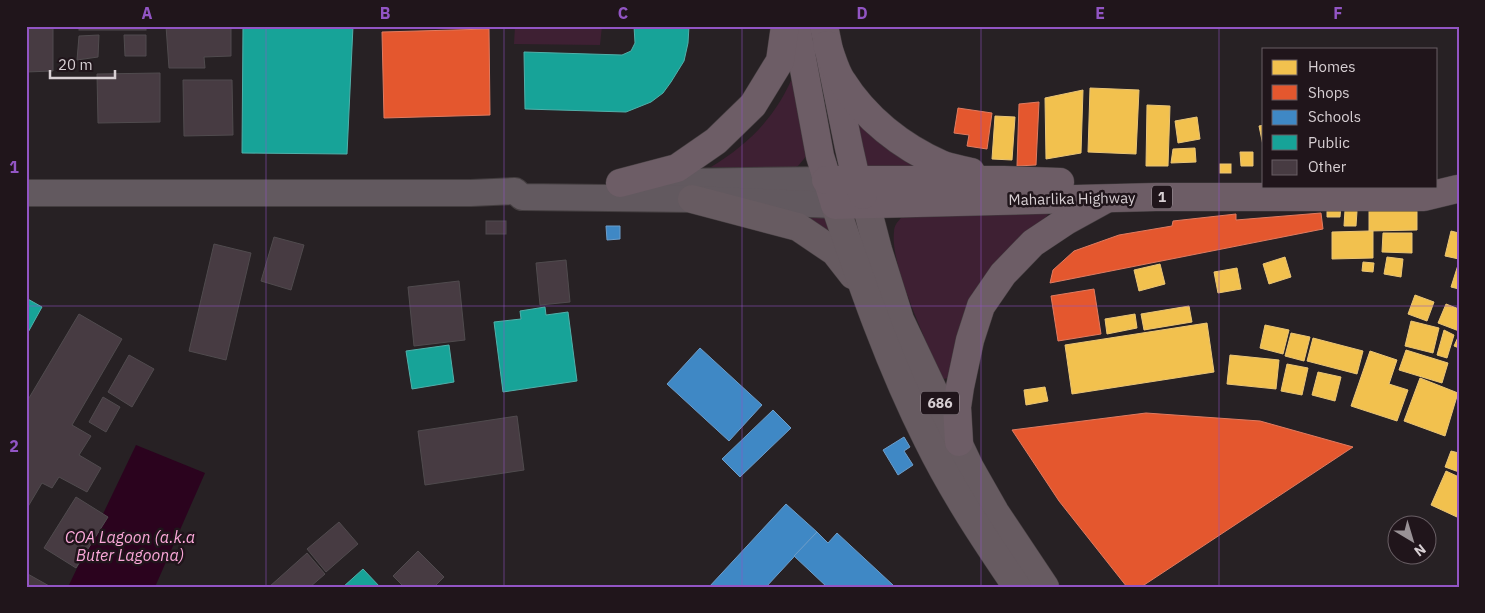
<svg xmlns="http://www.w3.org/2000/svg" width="1485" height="613" viewBox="0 0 1485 613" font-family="'IBM Plex Sans',sans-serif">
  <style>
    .green { fill: #3e2033 }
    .water { fill: #2b031e }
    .homes { fill: #f2c14e; stroke: #eac576 }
    .shops { fill: #e4572e; stroke: #e07b60 }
    .schools { fill: #3f88c5; stroke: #6d9dc9 }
    .public { fill: #17a398; stroke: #51b0aa }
    .building { fill: #473b42; stroke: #504b4e }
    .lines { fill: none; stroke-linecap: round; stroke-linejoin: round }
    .secondary-casing { stroke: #443e40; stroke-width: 28 }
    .primary-casing { stroke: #443e40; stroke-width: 29 }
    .highway-casing { stroke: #443e40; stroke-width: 29 }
    .secondary { stroke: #62595f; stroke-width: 26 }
    .primary { stroke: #675b61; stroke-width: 28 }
    .highway { stroke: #6d5d66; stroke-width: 28 }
    .grid { fill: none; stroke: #9255c4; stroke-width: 1; stroke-opacity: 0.55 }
    .labels { text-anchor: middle; stroke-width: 5; stroke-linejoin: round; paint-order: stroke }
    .shield { fill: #20151b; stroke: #a0979c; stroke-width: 1 }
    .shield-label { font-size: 14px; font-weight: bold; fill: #d7cfd3 }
    .street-label { font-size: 15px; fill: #d7cfd3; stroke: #20151b }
    .water-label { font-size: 16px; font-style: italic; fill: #fca9da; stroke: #20151b }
    .neatline { fill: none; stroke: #9255c4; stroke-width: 2 }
    .grid-label { font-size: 16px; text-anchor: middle; font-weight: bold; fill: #9255c4 }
  </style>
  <rect width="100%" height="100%" fill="#272124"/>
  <g class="green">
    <polygon points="515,26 602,26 600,45 514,44"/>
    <path d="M795 71 808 154 798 166 788 170 711 167C750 143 778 115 795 71Z"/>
    <polygon points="849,109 933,170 865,172"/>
    <polygon points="825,209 834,236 807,220 803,211"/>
    <path d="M1047 213 1048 215 1018 241 950 378 943 379 935 364C923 332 890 264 894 232 894 225 898 221 903 216Z"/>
  </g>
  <polygon class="water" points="136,445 205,473 155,587 68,587"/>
  <g class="homes">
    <polygon points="1090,88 1139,90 1136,154 1088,152"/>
    <polygon points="1083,90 1081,153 1046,159 1045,98"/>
    <polygon points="1147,105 1170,106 1168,166 1146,166"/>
    <polygon points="995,116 1015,117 1012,160 992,159"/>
    <polygon points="1197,117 1200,139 1178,143 1175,121"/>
    <polygon points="1264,125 1264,150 1259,126"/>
    <polygon points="1195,148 1196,162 1171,163 1173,149"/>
    <polygon points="1240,152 1253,152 1253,166 1241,166"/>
    <rect x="1220" y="164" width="11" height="9"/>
    <polygon points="1327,204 1341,204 1340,217 1327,217"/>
    <polygon points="1417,207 1417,230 1369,231 1369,208"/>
    <polygon points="1345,210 1357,211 1356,226 1344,226"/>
    <polygon points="1369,231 1373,231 1373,258 1332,259 1332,232"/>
    <polygon points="1451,231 1459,233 1459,259 1445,256"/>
    <polygon points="1383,233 1412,233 1412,253 1382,252"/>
    <polygon points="1285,257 1291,277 1269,284 1263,264"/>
    <polygon points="1387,257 1403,259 1401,277 1384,274"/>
    <polygon points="1363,262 1374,263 1373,272 1362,271"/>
    <polygon points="1160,264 1165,284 1139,291 1134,270"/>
    <polygon points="1458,265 1459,266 1459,289 1451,287"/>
    <polygon points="1237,268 1241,289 1218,293 1214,272"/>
    <polygon points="1415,295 1434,302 1427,321 1408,314"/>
    <polygon points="1446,304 1459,309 1459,331 1438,323"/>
    <polygon points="1189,306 1192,322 1144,330 1141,314"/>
    <polygon points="1135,314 1137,328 1107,334 1105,319"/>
    <polygon points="1411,321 1439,328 1433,353 1405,346"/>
    <polygon points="1207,323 1214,372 1072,394 1065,345"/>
    <polygon points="1265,325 1289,330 1283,354 1260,348"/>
    <polygon points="1444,330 1454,335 1447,358 1437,355"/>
    <polygon points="1291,333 1310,337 1304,361 1285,356"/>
    <polygon points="1459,335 1459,348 1454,346"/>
    <polygon points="1313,338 1363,351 1357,374 1307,361"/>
    <polygon points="1406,350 1448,363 1442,383 1399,370"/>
    <polygon points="1370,351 1397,360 1389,384 1408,390 1397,421 1351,406"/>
    <polygon points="1230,355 1279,360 1276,389 1227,384"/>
    <polygon points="1287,364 1308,368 1302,395 1281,391"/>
    <polygon points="1318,372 1341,377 1335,401 1312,395"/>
    <polygon points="1420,378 1458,393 1445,436 1404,421"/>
    <polygon points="1045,387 1048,401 1026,405 1024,390"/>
    <polygon points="1451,451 1459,453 1459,472 1445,467"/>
    <polygon points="1446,471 1459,477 1457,517 1431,505"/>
  </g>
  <g class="shops">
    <polygon points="489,29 490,115 384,118 382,32"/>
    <polygon points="1039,102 1036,165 1017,166 1019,104"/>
    <polygon points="958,108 992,113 987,149 967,146 969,135 954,133"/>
    <polygon points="1321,213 1323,229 1050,283 1053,270 1074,251 1119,235 1172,226 1173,221 1236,214 1236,220"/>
    <polygon points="1094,289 1101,334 1058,341 1051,296"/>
    <polygon points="1146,413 1260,421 1353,447 1141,587 1127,587 1059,501 1012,430"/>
  </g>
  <g class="schools">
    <polygon points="606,226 620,226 620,239 607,240"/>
    <polygon points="700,348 762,405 729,441 667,384"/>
    <polygon points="773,410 791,428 740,477 722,459"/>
    <polygon points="904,437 910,447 904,451 913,465 898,475 883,450"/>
    <polygon points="786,504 817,532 766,587 709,587"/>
    <polygon points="817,532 828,543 837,533 893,585 891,587 827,587 794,556"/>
  </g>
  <g class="public">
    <polygon points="243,26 353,26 347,154 242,153"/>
    <polygon points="634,26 689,26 688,43 684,61 671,82 663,93 651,102 626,112 525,109 524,52 622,55 631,51 635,43"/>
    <polygon points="26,298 42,307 26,336"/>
    <polygon points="545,307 546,315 568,312 577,381 503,392 494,322 521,319 520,311"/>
    <polygon points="449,345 454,382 412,389 406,351"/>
    <polygon points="363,569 380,587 343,587"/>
  </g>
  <g class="building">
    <polygon points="26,26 53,26 53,71 26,72"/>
    <rect x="79" y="26" width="67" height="4"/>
    <polygon points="166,26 231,26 231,56 204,57 205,68 169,68"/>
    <polygon points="99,35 98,57 77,60 79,36"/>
    <polygon points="124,35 146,35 146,56 125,56"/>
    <polygon points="160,73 160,122 98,123 97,74"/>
    <polygon points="183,80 232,80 233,135 184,136"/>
    <rect x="486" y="221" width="20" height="13"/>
    <polygon points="274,237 304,245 291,290 261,281"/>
    <polygon points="214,244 251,253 226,360 189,351"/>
    <polygon points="566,260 570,302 540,305 536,263"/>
    <polygon points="459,281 465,340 414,346 408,287"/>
    <polygon points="79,314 122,339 72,425 91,436 79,455 101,468 87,492 59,477 52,488 42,483 26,510 26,403"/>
    <polygon points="129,355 154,369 132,407 108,392"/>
    <polygon points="103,397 120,407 106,432 89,422"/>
    <polygon points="517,416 524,470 425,485 418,431"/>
    <polygon points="76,497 108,517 76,568 44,548"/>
    <polygon points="339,522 358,544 326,572 307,549"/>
    <polygon points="418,551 444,577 434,587 404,587 393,576"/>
    <polygon points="307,553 325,574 310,587 269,587"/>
    <polygon points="26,573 51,587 26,587"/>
  </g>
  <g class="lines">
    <g class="secondary-casing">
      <g id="secondary">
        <polyline points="672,182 826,180"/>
        <polyline points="26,193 471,193 515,191 522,197 692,199 835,205"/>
      </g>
    </g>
    <g class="primary-casing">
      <g id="primary">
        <polyline points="692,199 798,227 835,252 853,275"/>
        <polyline points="866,204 878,250 900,320 970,468 995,512 1045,587"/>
        <path d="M835 205C862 285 890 366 928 441 953 492 985 540 1017 587"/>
      </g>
    </g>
    <g class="highway-casing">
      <g id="highway">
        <polyline points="796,26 820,156 835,205 1156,197 1424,197 1457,189"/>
        <polyline points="824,26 849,148 856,179 863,195"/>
        <path d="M827 45C832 57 835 71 842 81 865 118 902 147 941 164 950 168 961 169 971 172"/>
        <polyline points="826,180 1004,180 1060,182"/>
        <polyline points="620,183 677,168 716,141 753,105 780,61 785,26"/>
        <polyline points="959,442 957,407 960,387 970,340 981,306 1003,274 1033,243 1066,221 1106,199"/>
      </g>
    </g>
    <use href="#secondary" class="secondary"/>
    <use href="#primary" class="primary"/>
    <use href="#highway" class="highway"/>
  </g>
  <path class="grid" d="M266 26V587M504 26V587M742 26V587M981 26V587M1219 26V587M26 306H1459"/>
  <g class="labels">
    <g class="shield">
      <rect x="1152" y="185.5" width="20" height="23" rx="4"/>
      <rect x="921" y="391.5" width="38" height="23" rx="4"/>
    </g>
    <g class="shield-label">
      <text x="1162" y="202">1</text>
      <text x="940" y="408">686</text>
    </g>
    <g class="street-label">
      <text transform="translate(1072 199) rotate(-1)" y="5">Maharlika Highway</text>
    </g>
    <g class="water-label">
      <text x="130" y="543">COA Lagoon (a.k.a<tspan x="130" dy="18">Buter Lagoona)</tspan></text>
    </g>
  </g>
  <rect width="1485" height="613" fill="none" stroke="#20151b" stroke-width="55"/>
  <rect x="1262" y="48" width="175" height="140" fill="#20151b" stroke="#695f65"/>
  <rect x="1272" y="60" width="25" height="15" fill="#f2c14e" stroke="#695f65"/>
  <text x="1308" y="72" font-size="15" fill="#d7cfd3">Homes</text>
  <rect x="1272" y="85" width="25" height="15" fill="#e4572e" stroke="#695f65"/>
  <text x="1308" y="98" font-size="15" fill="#d7cfd3">Shops</text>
  <rect x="1272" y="110" width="25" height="15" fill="#3f88c5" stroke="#695f65"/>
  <text x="1308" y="122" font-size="15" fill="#d7cfd3">Schools</text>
  <rect x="1272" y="135" width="25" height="15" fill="#17a398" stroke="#695f65"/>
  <text x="1308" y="148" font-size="15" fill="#d7cfd3">Public</text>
  <rect x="1272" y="160" width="25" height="15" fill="#473b42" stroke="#695f65"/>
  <text x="1308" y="172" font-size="15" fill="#d7cfd3">Other</text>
  <g transform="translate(1412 540) rotate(142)"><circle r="24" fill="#20151b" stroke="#695f65"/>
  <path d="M0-4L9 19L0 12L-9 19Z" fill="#999296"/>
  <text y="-8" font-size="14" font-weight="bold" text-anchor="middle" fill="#d7cfd3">N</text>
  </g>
  <path d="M50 70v8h65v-8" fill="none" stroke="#d7cfd3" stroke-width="2.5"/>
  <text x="58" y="70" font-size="15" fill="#d7cfd3" stroke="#20151b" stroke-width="4" paint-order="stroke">20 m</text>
  <rect x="28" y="28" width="1430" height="558" class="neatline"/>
  <g class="grid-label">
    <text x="147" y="19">A</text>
    <text x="385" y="19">B</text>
    <text x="623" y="19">C</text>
    <text x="862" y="19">D</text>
    <text x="1100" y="19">E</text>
    <text x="1338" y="19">F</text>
    <text x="14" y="173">1</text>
    <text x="14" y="452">2</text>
  </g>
</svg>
